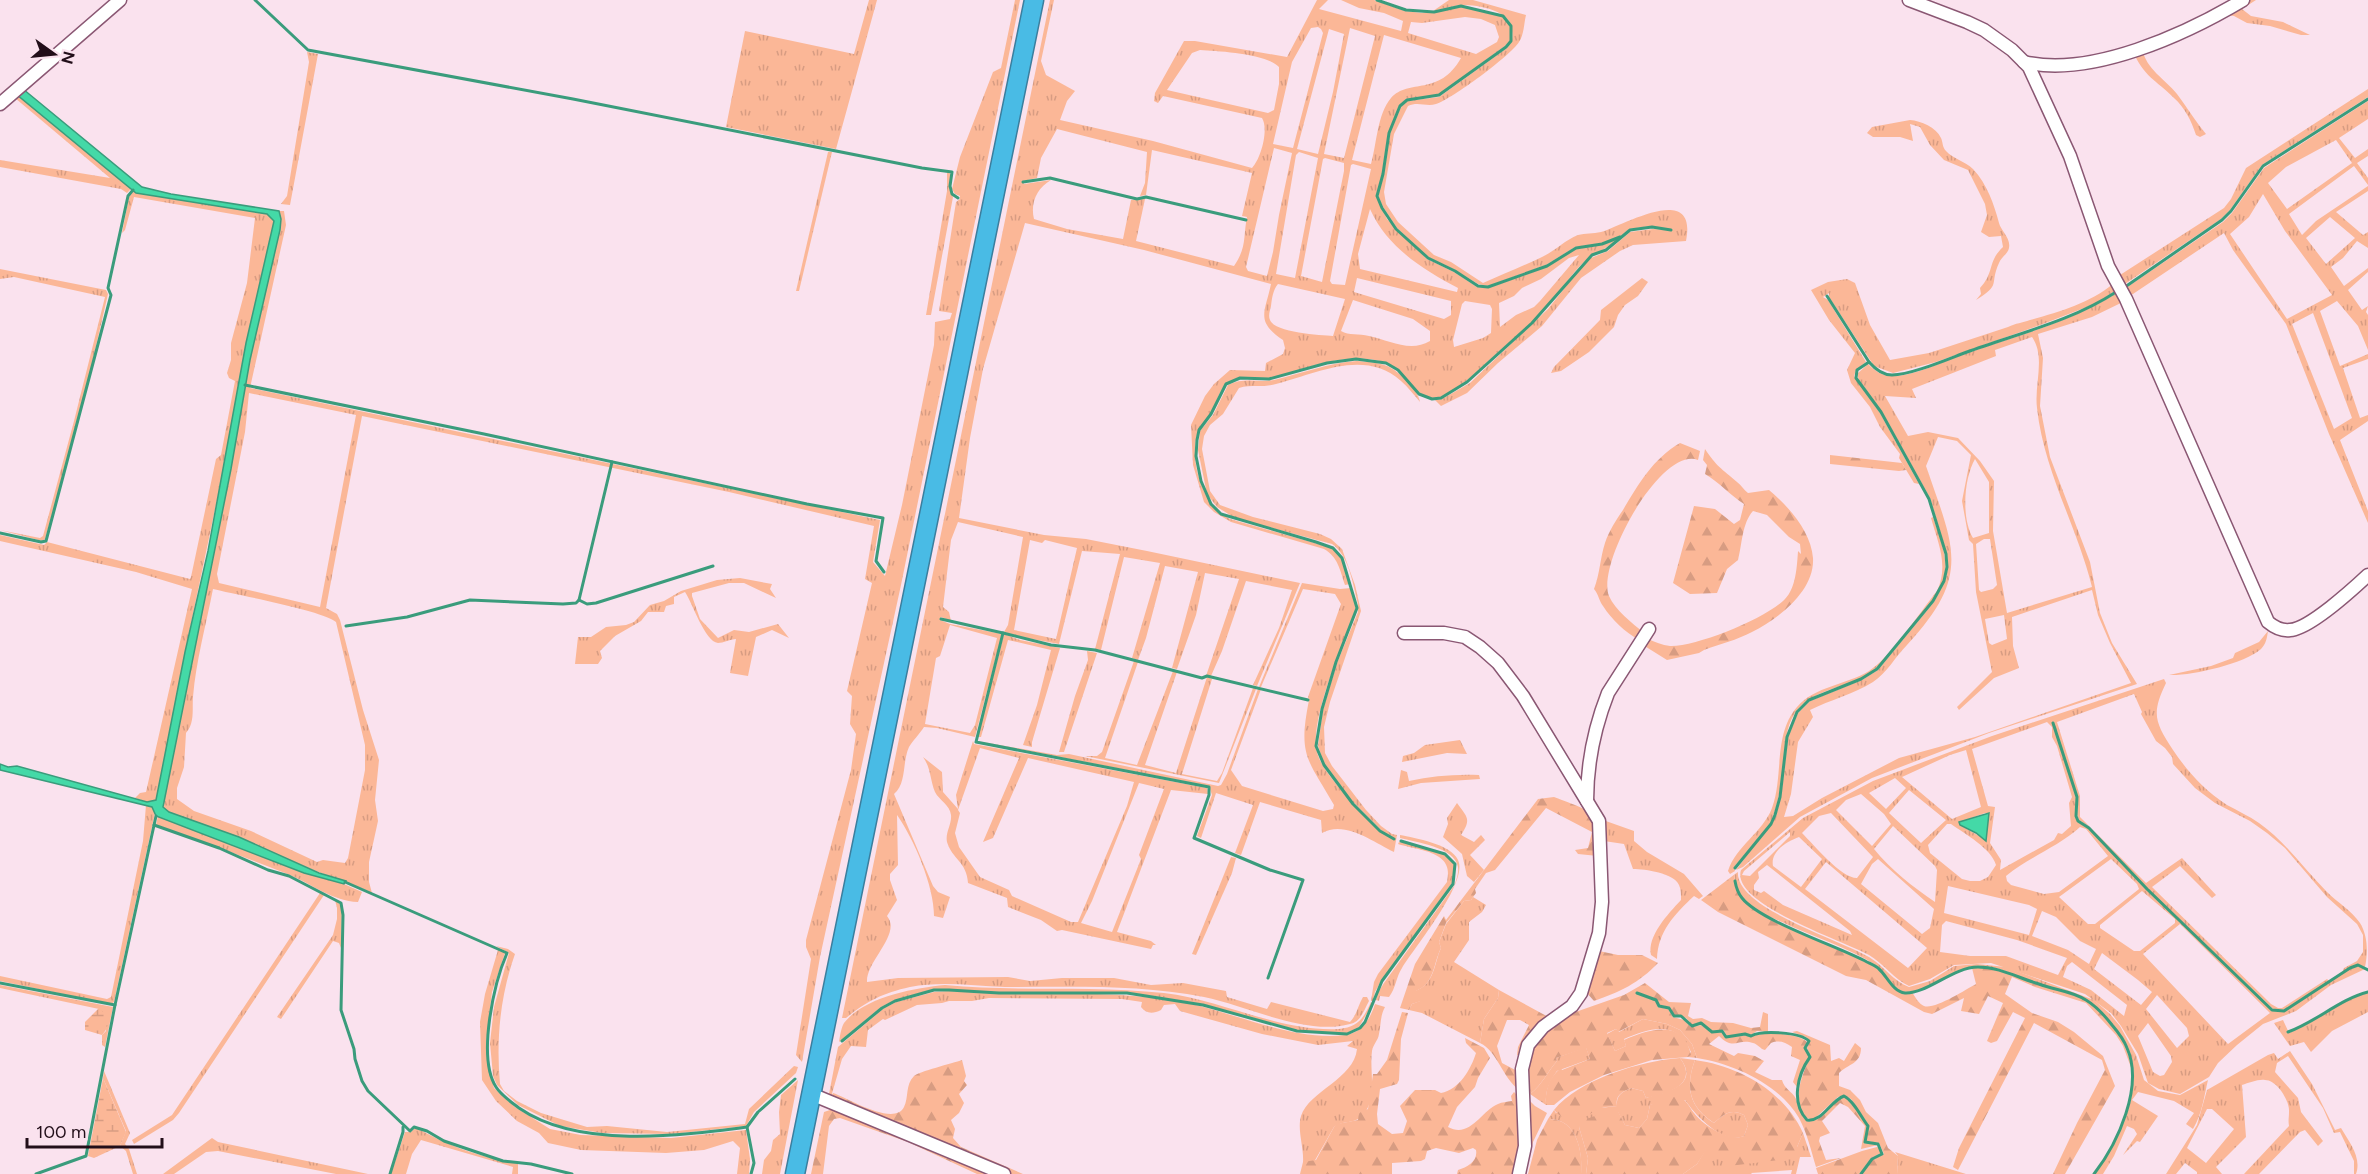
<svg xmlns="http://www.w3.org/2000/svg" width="2368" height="1174" viewBox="0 0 2368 1174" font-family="Figtree,sans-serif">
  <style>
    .grass { fill: url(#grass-tufts); fill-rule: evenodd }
    .forest { fill: url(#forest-firs) }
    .wetland { fill: url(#wetland-marsh) }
    .water { fill: #44d9a7; stroke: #3a9c7c; stroke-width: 1.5 }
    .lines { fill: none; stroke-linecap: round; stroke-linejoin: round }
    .stream { stroke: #3a9c7c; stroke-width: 3 }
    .minor-casing { stroke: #8a5773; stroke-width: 15 }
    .highway-casing { stroke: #3b7e9e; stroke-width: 21 }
    .minor { stroke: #fff; stroke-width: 12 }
    .highway { stroke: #49bbe5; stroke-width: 18 }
  </style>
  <defs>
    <pattern id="grass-tufts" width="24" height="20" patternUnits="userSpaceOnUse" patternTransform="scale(1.5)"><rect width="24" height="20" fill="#fbb797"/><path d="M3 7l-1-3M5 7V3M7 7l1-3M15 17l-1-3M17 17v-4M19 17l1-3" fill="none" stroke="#d79c82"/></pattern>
    <pattern id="forest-firs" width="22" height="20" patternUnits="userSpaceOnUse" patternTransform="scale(1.5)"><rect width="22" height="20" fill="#fbb797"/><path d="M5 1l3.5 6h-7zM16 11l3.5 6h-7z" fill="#d79c82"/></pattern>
    <pattern id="wetland-marsh" width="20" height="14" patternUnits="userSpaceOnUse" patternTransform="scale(1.5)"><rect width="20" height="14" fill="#fbb797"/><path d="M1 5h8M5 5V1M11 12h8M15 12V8" fill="none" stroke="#d79c82"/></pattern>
  </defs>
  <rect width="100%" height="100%" fill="#fae2ee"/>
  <g class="grass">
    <polygon points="869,0 877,0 836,149 726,127 745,31 854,54"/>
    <path d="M1015 0H1020L901 585 820 957 802 1062 796 1055 811 959 806 947V940L851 770 856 734 850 724 852 696 847 691 872 583 865 579 874 526 729 492 362 416 326 608 337 614 340 620 363 710 379 760 375 800 378 821 369 862V882L372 893C354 884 335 879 316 871 267 850 219 830 169 812L163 807 231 469 250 360 281 219 279 211H284L286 225 250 388 880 520 873 562 885 576 902 505 934 345 935 322 950 319 952 313 939 311 956 202 960 199V196L955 194 952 189 960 157 993 72 1001 68ZM249 393 356 415 320 607 219 583 217 574 245 432ZM213 589C237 595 321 610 336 622L365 745V770L348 858 345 863 323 860 317 862 251 831 194 811 177 799V788L184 767 186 733C195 723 192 709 193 697 196 661 206 625 213 589Z"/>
    <path d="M1050 0H1054L1041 61 1046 75 1075 91 1067 101 1060 120 1153 141 1252 168C1261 159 1269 129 1262 118L1163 96 1158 103 1154 101 1155 93 1184 41H1195L1287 57 1317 0H1328L1319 9 1401 31 1403 21 1384 13 1359 8 1341 0H1374L1405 11 1422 13 1461 7 1480 10 1503 17 1508 21 1510 26V41L1505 46 1438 95 1406 99 1399 106 1388 133 1382 174 1376 196 1387 219 1427 259 1454 272 1477 287 1488 288 1547 267 1576 249 1602 245 1617 239C1607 250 1594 252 1584 262 1570 275 1560 293 1546 308 1531 324 1513 339 1496 354 1479 369 1464 386 1443 396 1418 408 1405 369 1384 362 1356 354 1327 361 1299 370 1289 373 1279 378 1269 379 1256 380 1245 375 1233 380 1221 385 1218 398 1213 409 1209 417 1201 424 1198 432 1188 459 1203 507 1230 519L1332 548 1342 559 1350 584 1345 585C1340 570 1338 557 1324 549L1231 522 1214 512 1204 502 1193 465 1191 425 1205 396 1214 384 1230 370 1265 371 1266 363 1283 354 1285 348 1283 340C1255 321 1265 313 1271 284L1144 250 1025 223 983 369 970 438 959 518 1044 535 1086 539 1147 551 1300 583 1257 686 1253 685 1279 628 1292 590 1246 581 1222 651 1211 676H1206L1239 579 1205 573 1196 615 1177 669 1172 668 1198 572 1165 566 1146 638 1138 660 1132 658 1160 563 1124 557 1101 650 1095 649 1120 554 1082 551 1059 644 1021 637 1004 632 1008 625 1023 537 958 522 951 540 943 607 949 612 951 621 941 617 940 620 950 624 1002 634 975 737 937 728 924 727C920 733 912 742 909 747 902 762 907 783 894 794L933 886 938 892 950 897 943 918 934 916C934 886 914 839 897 815L898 865 890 874V880L897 900 887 916C902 934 866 961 867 982L898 978 1008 977 1030 981 1062 978H1114L1151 985 1183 983 1226 991 1227 997 1267 1009 1271 1002 1350 1022C1357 1015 1358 1005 1363 997H1367L1369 1001C1364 1010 1361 1022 1350 1024 1305 1036 1248 1006 1204 997 1138 984 1072 987 1005 987 973 986 942 981 910 987 883 993 867 1001 846 1018H842ZM1465 17 1481 19 1495 25 1499 37 1497 42 1476 54 1408 33 1411 22 1422 23ZM1318 27 1321 29 1323 33 1293 148 1273 144 1292 62 1311 28ZM1350 28 1375 36 1344 158 1324 154ZM1329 29 1344 34 1333 92 1318 154 1297 149ZM1384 35 1461 58C1439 97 1409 78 1391 98 1377 115 1377 143 1371 164L1352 160ZM1200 50C1219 51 1267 54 1279 67V84L1274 110 1268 113 1167 90 1192 53ZM1057 129 1147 152 1145 183 1140 196 1146 195 1152 150 1252 173 1242 216 1247 217C1243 237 1247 247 1234 266L1136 241 1145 199 1131 200 1123 239 1067 229 1034 219C1030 203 1037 188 1051 180L1024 184 1023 181 1037 178 1041 158ZM1274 148 1292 153 1279 215 1273 252 1267 276 1248 271 1246 267ZM1299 152 1318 158 1295 278 1276 274 1296 155ZM1325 158 1344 163V171L1322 282 1301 276 1323 159ZM1353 164 1371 169 1345 285 1332 284 1330 281 1351 165ZM1370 209C1387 247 1422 269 1458 288L1457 292 1360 269 1358 254ZM1579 255 1540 301 1534 307 1516 315 1500 327 1499 303 1514 296 1522 288 1541 279 1569 258ZM1357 278 1451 301V315L1444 319 1354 292ZM1278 284 1345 299 1333 336C1321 335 1275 333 1270 320 1268 316 1270 310 1271 306 1272 298 1273 290 1278 284ZM1353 300 1413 319 1430 331V341C1410 353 1389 340 1369 336 1359 333 1349 336 1341 331ZM1465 301 1490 305 1492 309 1491 333 1483 338 1454 347 1453 340 1462 304ZM1030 540 1042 543 1045 540 1077 548 1056 639 1014 630ZM950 625 997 638 975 725 970 733 925 724 936 658 940 656Z"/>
    <path d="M1449 0H1473L1526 15C1524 23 1524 35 1519 42 1510 56 1452 99 1436 104 1426 107 1418 101 1408 106L1394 134 1384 192 1386 204 1398 222 1434 255 1451 262 1483 283C1503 274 1523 266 1542 257 1555 251 1565 240 1578 235 1585 233 1593 234 1601 232 1624 225 1698 181 1686 241L1633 245 1620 251 1581 278 1542 326 1498 363 1467 393 1441 406 1435 400 1442 399 1470 383 1548 309 1583 265 1591 258 1608 251 1630 232 1653 229 1674 230 1651 226 1629 229 1621 236 1602 243 1575 247 1546 265 1488 286 1478 284 1455 270 1428 257 1397 228 1383 207 1378 196 1384 174 1390 133 1401 107 1407 101 1439 97 1507 48C1512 42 1513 39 1512 31 1512 10 1478 5 1462 5 1452 6 1443 9 1433 11Z"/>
    <polygon points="2246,0 2256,0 2242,9 2251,16 2283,22 2310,35 2301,35 2270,26 2247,23 2234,16 2226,15"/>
    <path d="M2142 49C2147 70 2164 78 2177 94 2187 107 2195 121 2206 134L2200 137 2196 135C2191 120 2185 108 2174 98 2156 80 2143 76 2133 51Z"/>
    <polygon points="307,52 318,54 290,205 281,204 287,196 309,62"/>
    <polygon points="2368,89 2368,97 2262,165 2230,210 2221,219 2122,286 2120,275 2224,208 2231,199 2246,168"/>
    <polygon points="16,94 131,189 127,193 121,189 0,167 0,160 110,178 15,98"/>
    <path d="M2368 101V119L2339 138 2355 158 2368 149V156L2357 163 2368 178V185L2354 166 2289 214 2302 235 2316 221 2368 186V191L2336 212 2363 235 2368 232V248L2357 241 2343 258 2331 267 2344 286 2368 268V272L2348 290 2362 310 2368 306 2366 312 2368 315V350L2358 326 2337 301 2320 311 2340 366 2368 354V359L2343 368 2360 418 2368 415V421L2340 440 2368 511V523L2329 434 2286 324 2233 250 2224 233 2127 298 2123 290 2223 222 2232 213 2264 168ZM2336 140 2352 163 2287 209 2268 183 2286 167ZM2263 194 2285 231 2332 295 2287 319 2230 234 2249 217ZM2330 217 2355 238 2326 264 2306 238ZM2313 313 2352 418 2334 429 2292 324Z"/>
    <path d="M1910 120C1921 121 1936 127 1941 138 1943 142 1942 147 1946 151 1953 159 1965 161 1973 169 1987 184 1994 204 1999 223 2001 231 2011 238 2009 248 2008 254 2001 257 1999 263 1989 285 2002 284 1976 300L1981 294 1980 288C1995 272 1987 262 2003 247L2001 236 1989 237 1981 232 1987 215 1985 204 1968 170 1944 160 1930 145 1920 127 1910 124 1913 141 1900 137H1873L1867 133 1872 127Z"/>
    <polygon points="828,152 832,152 799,291 796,291"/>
    <polygon points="947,172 951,174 949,187 953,197 931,315 926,315 947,191"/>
    <polygon points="134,191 267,214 274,221 246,343 225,462 185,652 160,789 156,800 147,802 135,798 140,793 146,792 192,589 136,572 0,541 0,535 44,545 47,542 190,579 191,577 216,459 221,455 235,381 229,378 227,373 231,360 231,343 247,283 255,218 134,197 125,230 122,233 129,197"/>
    <polygon points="0,269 106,290 108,294 79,420 45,539 42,541 0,530 40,538 43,536 74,421 105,297 14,277 0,279"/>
    <polygon points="1642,278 1648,282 1638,296 1625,305 1618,315 1614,327 1589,352 1561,371 1551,373 1554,367 1600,320 1601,310"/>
    <path d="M1847 279 1855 283 1870 325 1890 360 1929 353 2008 327C2016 323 2022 323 2030 320 2059 312 2090 303 2113 284L2116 290 2097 303 2043 324 1936 362 1893 373 1874 366 1829 297V293L1823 297 1828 300 1866 362 1856 370 1854 376 1880 413 1919 484 1914 483 1899 458 1900 454 1880 427 1870 407 1851 383 1847 370 1855 353 1829 320 1811 290 1828 282Z"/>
    <path d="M2120 291 2125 301 2092 317 2038 334 2043 358 2040 406 2050 457 2090 562 2100 613 2112 643 2137 684 1989 733 1872 778 1800 817 1743 867 1736 870 1776 816 1781 797 1788 737 1798 713 1810 701 1862 680 1878 670 1934 602 1945 581 1948 568 1947 554 1930 498 1882 412 1859 380 1857 374 1868 364C1875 371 1882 376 1892 376 1915 376 1941 362 1962 355 2015 336 2073 322 2120 291ZM2032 337C2046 357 2034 384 2037 408 2044 472 2077 526 2092 587L2007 613 1993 531 1994 481 1980 461 1958 438 1928 432 1908 436 1885 396 1916 398 1912 389 1996 356 1995 350ZM1938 437 1957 441 1971 455 1962 501 1969 540 1973 544 1976 592 1992 672 1957 707 1959 710 1994 678 2019 668 2013 646 2012 617 2092 590 2098 615 2110 643 2131 683 1975 737 1899 758 1822 798 1793 816 1784 817 1791 794 1798 742 1813 717 1810 710C1830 700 1854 694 1873 682 1887 673 1895 657 1907 645 1972 575 1954 548 1926 466ZM1975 459 1989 482V533L1973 538C1961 518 1964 478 1975 459ZM1984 539H1990L1997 585 1993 589 1981 592 1979 590 1976 544ZM2004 615 2007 639 1992 645 1989 643 1985 619Z"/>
    <path d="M1357 361C1367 362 1378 362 1387 366 1399 371 1418 389 1420 402 1414 395 1408 387 1401 381 1364 348 1316 374 1276 384 1263 388 1251 384 1239 388L1223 414 1210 425 1204 436 1202 449 1210 491 1220 505 1253 517 1320 534 1331 539 1342 549 1355 585 1361 611 1330 702 1324 727 1325 753 1332 766 1366 810 1381 826 1392 834 1397 835 1394 852C1373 842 1345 820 1322 833L1321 820 1260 802 1241 855 1235 853 1253 805 1216 793 1201 838 1197 836 1212 795 1209 786 977 741 1057 755 1069 754 1218 786 1221 785 1227 774 1258 689H1261L1231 770 1242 786 1323 811 1333 809 1334 805C1307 758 1298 756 1309 700L1308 697 1341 604 1335 594 1303 589 1261 687H1259L1302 583 1340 589 1351 588 1356 608V614C1342 645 1313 712 1316 746 1317 764 1336 783 1347 797 1360 813 1376 830 1394 840L1381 830 1353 802 1324 764 1318 746 1323 709 1337 663 1358 612V604C1353 585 1349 555 1332 544L1235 518 1217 507 1207 494 1198 450 1200 431 1213 415 1228 385C1244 377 1258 383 1274 380 1303 373 1328 363 1357 361Z"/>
    <path d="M1933 517C1939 536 1948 555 1945 575 1942 595 1885 665 1867 675 1844 688 1811 690 1795 713 1785 728 1786 744 1784 761 1781 782 1779 804 1770 824L1734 867 1735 871 1730 874 1728 871C1736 846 1763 832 1772 808 1784 775 1773 735 1797 707 1815 686 1846 685 1869 671 1892 656 1919 613 1937 591 1949 565 1938 543 1931 518Z"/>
    <path d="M740 578 772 584 770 589 776 598 744 583H729L692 593V596L700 619 718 638 734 630 749 632 778 624 789 638 772 630 756 637 748 676 730 673 736 639C731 639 723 643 718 643 705 642 692 602 685 592L674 597V604L666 606 664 612H648L641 621 615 636 600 651 602 658 598 664H575L578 637H591L606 627 626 625 634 622 650 605 664 601 681 591 717 580Z"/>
    <path d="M2268 631C2267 638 2266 644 2261 649 2244 664 2191 676 2169 675L2211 666 2233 658 2235 653 2259 642Z"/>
    <polygon points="1004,634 1020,640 1060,648 1032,742 1032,747 1023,745 1037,705 1051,650 1008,640 981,737 978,737"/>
    <polygon points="1087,651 1097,653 1064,752 1059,752 1075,696 1088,660"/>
    <polygon points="1134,661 1138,662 1105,758 1137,765 1173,671 1177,672 1145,765 1176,773 1207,677 1212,679 1182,774 1217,781 1222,773 1253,688 1256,689 1219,783 1085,756 1097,756 1102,752"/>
    <path d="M2164 679 2166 683C2151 714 2155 722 2173 750 2188 772 2204 790 2227 805 2238 811 2249 816 2259 823 2286 842 2304 869 2327 892 2337 902 2352 911 2360 923 2368 936 2368 953 2365 967L2358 965 2342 973 2344 968 2357 961 2363 952V935L2357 924 2327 897 2285 848 2267 833 2250 821 2215 803 2195 788 2173 764 2172 757 2165 748 2156 741 2141 714 2142 712 2134 694 2057 722 2080 796V817L2146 883 2182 858 2216 895 2212 898 2180 866 2152 887 2271 1004 2278 1008H2282L2327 979 2329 981 2284 1010 2273 1009 2148 889 2090 827 2079 820 2077 815 2078 797 2053 722 2077 797 2075 816 2078 821 2089 828 2147 890 2272 1010 2284 1011 2350 969 2358 966 2365 969 2331 985 2296 1011 2263 1024 2237 1045 2218 1063 2209 1077 2180 1094 2159 1089 2148 1083 2138 1054 2121 1026 2111 1013 2085 994 1991 963 1954 965 1930 979 1909 986C1895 980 1883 963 1869 955 1845 941 1730 904 1741 870L1803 818 1873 781 1992 736ZM2047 722 2052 727V737L2057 746 2072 797 2069 803 2071 826 2062 834 2058 833 2054 840 2000 870 2001 860 1990 843 1995 807 1988 806 1972 749ZM1966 750 1981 807 1952 819 1902 777 1950 755ZM1895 778 1906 788 1886 809 1869 793ZM1909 790 1946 820 1921 843 1889 813ZM1861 794 1884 814 1891 824 1872 846 1836 810 1846 800ZM1831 813 1873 857 1857 878C1841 878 1814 845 1802 833L1819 816ZM1985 813H1989L1986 840 1960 825V822ZM1947 824H1951C1965 834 1991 848 1996 865L1988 877 1980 881H1970L1962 879 1930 853 1928 845ZM1893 826 1935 866 1937 870 1935 902C1913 887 1891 870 1874 849ZM2080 827 2086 829 2108 856 2059 892 2044 894 2011 885 2007 881 2006 876C2029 857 2058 847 2080 827ZM1790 832V836L1750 876 1742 875 1744 871ZM1799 837 1822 859 1801 887 1773 866C1770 851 1788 841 1799 837ZM1878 859 1934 909 1930 928 1922 934 1861 884 1872 864ZM2111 859 2137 884 2139 889 2095 924H2088L2059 897ZM1826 862 1927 948 1908 968 1805 889ZM1767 865 1850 931 1852 935 1783 905 1764 891 1761 893 1754 890V885L1759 878 1758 872ZM1948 886 2029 905 2037 909 2029 935 1944 913ZM2142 891 2175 919V923L2140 951H2134L2100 928V925ZM2042 911 2056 917 2080 941 2096 949 2089 964 2068 950 2032 936ZM1946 921 2017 940 2067 958 2058 975 2006 956H1970L1940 952 1942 925ZM2180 924 2270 1013 2228 1044 2143 954ZM2102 953 2138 980 2152 992 2141 1005 2094 969ZM2072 962 2127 1005 2124 1016 2091 990 2063 977 2067 966ZM2157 995 2187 1028 2189 1036 2177 1048 2146 1009ZM2148 1023 2171 1056 2172 1062 2164 1075 2160 1076 2153 1072 2138 1036Z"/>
    <polygon points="1460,740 1467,754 1447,753 1402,762 1403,756 1414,753 1425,745"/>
    <path d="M973 741 974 744 1207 788 1208 794 1171 790 1117 932 1151 941 1156 945H1153L1151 949 1062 930 1057 931 1041 920 1008 907 1007 898 968 883C967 862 952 859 947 842 945 833 952 824 951 815 950 805 939 800 935 792 930 780 931 768 923 757L942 772 943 792 958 809 956 795ZM980 748 1019 758 983 842 993 838 1028 758 1134 782 1127 806 1078 922H1071L1012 896 1009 890 980 877 959 847 955 833 960 813 958 810ZM1139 783 1164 789 1139 855 1141 859 1112 932 1081 923 1092 901Z"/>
    <path d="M1401 770 1407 772 1409 781C1432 776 1455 774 1479 775L1480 779 1421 783 1398 789Z"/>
    <path d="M1457 803C1467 817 1472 819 1461 835L1474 842 1481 835 1485 840 1470 855 1484 870 1474 882 1467 876 1462 854 1443 837 1448 824 1447 818Z"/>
    <polygon points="146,805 152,807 155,813 114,1002 111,1004 0,981 0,976 107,999 111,997 143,841"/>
    <path d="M158 816 304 873 344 884 362 892 358 902C333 901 313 885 290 875 246 858 201 840 156 825Z"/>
    <path d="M1603 820 1634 831V841L1647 852 1684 874 1703 896 1699 899 1694 896C1675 914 1658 931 1657 959L1651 955C1647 936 1668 914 1681 900 1681 895 1681 889 1679 885 1674 873 1645 869 1633 869L1624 844 1604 841Z"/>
    <path d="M1400 835C1415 838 1451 844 1458 860 1469 882 1414 948 1402 968 1396 977 1396 988 1389 997L1380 996 1379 1001 1376 1000 1377 994 1384 983 1454 886C1456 881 1459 873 1458 867 1455 847 1415 842 1400 838Z"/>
    <path d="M1399 842C1413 845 1447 849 1454 864 1456 870 1454 877 1452 883L1381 981 1375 992 1373 1001H1371L1374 982 1378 974 1447 882C1455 851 1420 851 1398 844Z"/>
    <polygon points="1231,857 1236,858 1232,873 1196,955 1192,954"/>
    <path d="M1738 872C1735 908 1841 940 1869 957 1883 965 1894 982 1909 987L1930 981 1954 966 1977 964 2006 967 2094 1000 2110 1014 2120 1026 2136 1055 2144 1080 2158 1091 2180 1095 2208 1080C2204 1097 2202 1114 2193 1129L2186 1124 2194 1113 2174 1101 2138 1092 2132 1100 2158 1116 2140 1142 2137 1141 2123 1155 2137 1134 2134 1129 2127 1126 2114 1156 2103 1174H2094C2119 1143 2145 1087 2128 1048 2125 1040 2118 1032 2113 1025 2106 1016 2097 1006 2087 1000 2073 991 2056 989 2040 984 2018 978 1998 964 1975 966 1953 968 1921 997 1902 991 1891 988 1886 973 1877 966 1848 947 1813 937 1782 922 1771 917 1759 913 1750 905 1740 897 1734 886 1735 874Z"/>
    <polygon points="320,893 324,895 179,1113 173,1120 134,1144 132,1140 172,1115"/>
    <path d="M1473 897 1486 905 1482 912 1469 922V940L1454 962 1499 990 1498 998 1484 1019 1480 1043 1422 1013 1409 1010 1412 1004 1420 1001 1415 991C1435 984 1434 963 1441 948L1439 942 1446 924 1464 901 1471 900Z"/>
    <polygon points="335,900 342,906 341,948 339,943 333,941 281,1019 277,1017 333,935 337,919 337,908"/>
    <path d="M496 946 508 949 515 954C500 996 496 1040 500 1084L504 1091 517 1101 541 1113 587 1127 607 1126 667 1132 745 1124 749 1109 794 1066 798 1067 796 1073 754 1112 746 1126 672 1134 602 1133 560 1126 518 1105 497 1085 493 1076 490 1043 494 1007 509 953Z"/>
    <polygon points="498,950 505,953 492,992 486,1043 488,1064 494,1088 515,1107 550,1129 581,1135 671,1138 746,1130 750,1159 749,1174 737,1174 740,1148 733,1141 704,1150 666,1153 581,1150 548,1143 539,1133 517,1121 496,1101 482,1080 480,1022 485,994"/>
    <polygon points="0,985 113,1007 105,1047 102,1045 102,1035 106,1031 99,1009 0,988"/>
    <path d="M945 985C1018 992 1091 985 1164 993 1223 1000 1279 1032 1339 1029 1358 1027 1363 1019 1371 1002L1373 1003 1359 1027 1347 1033H1333L1297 1030 1203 1004 1127 992H999L934 989 895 1000 881 1007 839 1042C840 1036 841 1028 844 1023 864 997 914 988 945 985Z"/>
    <path d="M949 991C1025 996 1102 989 1177 1001 1229 1010 1293 1042 1345 1035 1362 1033 1370 1019 1375 1004L1385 1007C1380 1016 1381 1025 1379 1034 1378 1041 1373 1044 1372 1051 1369 1072 1379 1102 1360 1118 1353 1123 1342 1121 1334 1127L1314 1162H1303C1304 1147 1297 1130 1301 1116 1309 1091 1354 1079 1357 1049L1347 1046 1353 1041 1318 1045 1262 1034 1180 1011 1175 1004 1164 1005 1161 1010C1153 1014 1146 1014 1141 1007L1142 1002 1122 999 989 998 972 1001H949L942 1003 917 1005 885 1020 883 1019 868 1030 866 1047 851 1046 842 1059 831 1097 829 1094 838 1047 883 1009 896 1002 934 992Z"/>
    <path d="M2368 993V1012L2332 1031 2311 1052 2304 1042 2290 1046 2274 1023 2283 1020 2289 1033C2316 1022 2340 1000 2368 993Z"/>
    <path d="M1643 1019 1667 1024 1680 1030 1692 1044 1697 1058 1688 1057 1691 1052C1677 1019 1650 1028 1624 1039L1626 1046 1615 1051 1607 1034 1616 1029 1619 1032Z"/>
    <path d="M1586 1047 1590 1059 1557 1071C1549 1082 1545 1091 1546 1105L1530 1094C1543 1084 1547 1072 1557 1061L1556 1058Z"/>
    <path d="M2290 1051 2312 1084 2335 1130 2341 1128C2349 1142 2362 1157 2356 1174H2354V1161L2340 1132 2334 1133 2323 1108 2288 1056 2277 1063 2275 1072 2298 1098 2301 1112 2323 1141 2318 1146 2305 1130 2300 1132 2259 1174H2244L2289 1126C2288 1120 2289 1118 2289 1112 2290 1101 2277 1080 2265 1080 2258 1079 2249 1083 2242 1085L2246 1137 2216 1167 2222 1174H2197V1172L2185 1163 2176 1174H2166L2197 1125 2207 1090 2268 1055 2274 1053 2278 1059ZM2207 1109H2212L2234 1129 2206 1163 2187 1148Z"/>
    <path d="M1680 1058 1695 1060C1685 1087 1689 1107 1714 1123 1724 1114 1731 1108 1744 1115L1748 1125 1744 1136C1723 1145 1696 1116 1685 1100L1650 1105 1647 1119 1639 1128 1625 1125 1618 1112 1579 1127 1588 1158 1586 1174H1581C1583 1152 1577 1118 1548 1119L1554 1110 1556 1113 1617 1106C1616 1095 1622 1092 1631 1088L1643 1091 1646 1098C1665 1092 1701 1086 1680 1058Z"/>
    <polygon points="104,1071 130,1133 125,1144 129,1149 137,1174 133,1174 126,1151 120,1146 126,1131 103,1078"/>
    <polygon points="798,1080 780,1174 762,1174 764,1160 771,1151 773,1140 780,1134 779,1112 781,1095"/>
    <path d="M415 1128C426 1132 434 1138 445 1142 468 1153 494 1159 518 1164V1174H512L513 1167 421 1140 412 1154 406 1174H391L405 1132H411Z"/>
    <polygon points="1803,1133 1811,1157 1800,1157 1796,1174 1791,1174 1792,1170 1751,1173 1752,1174 1683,1174 1697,1164 1706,1149 1797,1147"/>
    <polygon points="212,1138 218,1142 368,1174 336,1174 218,1151 206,1152 174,1174 163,1174"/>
    <polygon points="1895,1152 1966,1174 1897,1174 1898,1156"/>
  </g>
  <g class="forest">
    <path d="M1680 443 1700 451 1698 460C1661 446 1596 564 1609 596 1615 610 1632 623 1644 633L1639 640C1625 632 1612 620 1603 606 1599 601 1599 595 1594 589 1600 574 1600 558 1605 543 1609 531 1616 520 1623 510 1639 483 1653 459 1680 443Z"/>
    <path d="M1705 449C1717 467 1721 468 1737 482 1741 485 1744 490 1748 493L1769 490C1788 506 1811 531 1813 558 1815 591 1778 619 1752 632 1737 640 1720 644 1704 650L1699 653 1667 660 1643 645 1648 639C1655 642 1662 645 1670 646 1696 647 1767 618 1785 599 1796 588 1797 566 1798 551L1801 554 1800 544 1789 537 1767 515 1753 511C1742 523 1742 545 1738 560L1727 569 1717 593 1690 594 1673 583 1694 506 1715 509 1734 524 1740 520 1744 504C1730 495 1720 483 1705 474L1707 465 1703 460Z"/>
    <polygon points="1830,455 1902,463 1906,470 1899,471 1830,464"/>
    <path d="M1554 797C1599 814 1593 809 1598 856L1578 854 1575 850 1588 848 1592 832 1546 808 1495 870 1486 873 1475 889 1476 893 1471 900 1464 901 1446 923 1439 942 1441 948C1433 964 1435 983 1416 991L1419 994 1421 1001 1412 1004 1409 1010 1400 1008 1415 964 1444 916 1446 920 1538 799Z"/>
    <path d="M1735 874C1734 882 1736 890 1740 896 1761 926 1843 945 1876 967 1885 973 1891 984 1899 991L1912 992C1915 997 1919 1004 1924 1006 1934 1010 1965 990 1976 984L1972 968 1975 967C1997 968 2016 976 2037 984 2050 989 2064 990 2077 995 2106 1007 2127 1040 2132 1070L2123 1046 2116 1035 2086 1003 2035 987 2012 977 2005 994 2032 1013 2058 1022 2074 1032 2103 1056 2115 1086 2065 1174H2053L2077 1123 2105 1070 2102 1060 2034 1023 1958 1170 1953 1167 1959 1148 2025 1018 2013 1012 1997 1041 1991 1043 1987 1041 2003 1003 1988 996 1979 1014 1961 1011 1964 998 1932 1014 1924 1012 1866 980 1846 976 1718 912 1701 900Z"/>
    <path d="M1599 951 1618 955H1642L1658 963C1639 983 1620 992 1594 1001L1586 992Z"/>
    <path d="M1645 983 1669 1002 1691 1003 1688 1016 1693 1019 1702 1018 1711 1022 1733 1023 1751 1028 1760 1027 1763 1012 1768 1014V1032L1757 1031 1751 1035 1745 1033 1727 1036 1723 1030 1712 1031 1701 1022 1692 1025 1686 1018 1674 1015 1670 1007 1660 1005 1656 999 1636 993 1655 1000 1658 1007 1668 1009 1673 1017 1684 1020 1691 1027 1701 1025 1712 1033 1721 1032 1726 1038 1745 1035 1751 1037C1762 1031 1798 1033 1807 1042L1804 1048 1809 1057 1797 1087 1793 1082 1800 1060 1791 1056 1792 1047C1785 1042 1779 1040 1771 1043L1765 1050C1760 1049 1758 1044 1753 1043 1738 1038 1734 1051 1719 1036L1709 1044 1734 1056 1738 1053 1755 1056 1764 1061 1755 1072 1772 1080H1782C1784 1089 1793 1092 1796 1099 1799 1108 1800 1114 1807 1121 1821 1123 1830 1107 1839 1099L1844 1097 1850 1100 1867 1126 1864 1143 1878 1145 1861 1149 1865 1126 1848 1107 1840 1103 1822 1121 1830 1133 1820 1137 1819 1141 1826 1160 1841 1158 1816 1167C1811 1150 1807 1133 1799 1118 1779 1084 1734 1064 1697 1058L1692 1044 1680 1030 1667 1024 1643 1019 1618 1032 1616 1029 1607 1033 1615 1051 1626 1046 1624 1040C1648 1029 1684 1018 1691 1055L1688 1057 1652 1060 1604 1075 1570 1092 1554 1105H1546C1545 1090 1549 1077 1561 1068L1562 1070 1590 1059 1586 1048 1556 1058 1557 1061C1547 1072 1543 1084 1530 1094L1526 1088V1069L1535 1038 1567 1015 1624 995Z"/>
    <path d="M1499 990 1552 1019 1521 1056 1517 1055 1518 1047 1529 1025 1520 1020H1507L1497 1046 1502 1063 1519 1072V1090C1502 1077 1498 1052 1480 1043L1484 1019 1498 998Z"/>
    <path d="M1402 1012 1408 1013 1401 1039 1399 1080 1397 1084 1380 1089 1377 1114 1378 1124 1392 1134 1403 1133 1407 1121 1400 1106 1415 1090H1435L1441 1093C1459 1090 1471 1069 1476 1053L1466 1043 1465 1038 1484 1048 1490 1058 1478 1078 1475 1087 1457 1107 1448 1127C1470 1139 1481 1111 1498 1104 1502 1102 1507 1102 1512 1101L1511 1096 1514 1092 1520 1098 1522 1133 1516 1174H1457L1458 1170C1468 1167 1478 1161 1476 1150L1473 1148 1459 1153 1436 1148 1427 1151 1425 1159 1421 1161 1392 1163V1174H1300L1303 1162 1316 1160 1334 1127 1337 1124 1358 1120 1359 1113 1368 1109 1373 1074H1377L1387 1060Z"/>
    <path d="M1797 1031 1830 1045 1831 1061 1839 1058 1844 1061 1855 1043 1861 1048C1861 1064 1848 1064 1839 1073V1086L1850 1090 1860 1100 1866 1112 1878 1123 1888 1148 1898 1156 1897 1174H1862L1872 1160 1884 1154 1879 1143 1866 1141 1869 1126 1851 1099 1844 1095 1838 1097 1813 1120C1787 1115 1802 1071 1811 1057L1807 1048 1810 1041 1806 1037 1792 1032Z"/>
    <path d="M1680 1058C1700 1085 1666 1094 1646 1098L1643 1091 1631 1088C1622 1092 1615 1095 1617 1106 1612 1107 1607 1106 1602 1108 1586 1114 1572 1130 1554 1110 1579 1079 1641 1061 1680 1058Z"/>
    <path d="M962 1060 966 1076 964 1081 967 1085 959 1094 964 1103 959 1113 951 1120 955 1129 953 1138 961 1147 1023 1174H1009L831 1097 833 1093C848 1098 894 1127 904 1107 909 1097 905 1085 914 1076 918 1072 953 1063 962 1060Z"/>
    <path d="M1695 1060C1739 1066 1784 1091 1803 1133L1794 1154 1779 1160 1729 1166 1707 1149 1697 1164 1683 1174H1586L1588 1158 1579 1127C1585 1115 1605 1114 1618 1111L1625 1125 1639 1128 1647 1119 1650 1105C1658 1102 1669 1095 1678 1097 1686 1098 1689 1107 1694 1113 1703 1125 1729 1142 1744 1136L1748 1125 1744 1115C1731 1108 1724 1114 1714 1123 1689 1107 1685 1087 1695 1060Z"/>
    <polygon points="1525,1096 1535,1106 1547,1113 1533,1142 1526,1174 1521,1174"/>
    <polygon points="833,1109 997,1174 977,1174 908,1142 840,1118 834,1119 829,1126 823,1174 811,1174 824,1112"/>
    <path d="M1548 1119C1577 1118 1583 1152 1581 1174H1528L1537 1140Z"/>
    <polygon points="1877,1147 1880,1148 1881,1153 1871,1158 1860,1174 1818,1174 1816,1168 1862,1151"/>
  </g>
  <g class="wetland">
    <path d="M99 1008C109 1017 111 1025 102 1035L85 1030V1022Z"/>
    <polygon points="103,1078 126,1132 120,1146 94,1158 88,1156"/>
  </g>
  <g class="water">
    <polygon points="23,89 142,187 171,194 279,211 281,219 280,230 250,360 231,469 163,807 169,812 239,837 319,873 346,881 344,884 304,873 156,816 152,807 0,770 0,764 8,767 17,766 147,802 156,800 185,652 208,551 246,343 274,221 267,214 136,193 16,94"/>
    <polygon points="1989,813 1986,841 1976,833 1960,825 1959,822"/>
  </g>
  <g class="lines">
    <g class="stream">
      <polyline points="255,0 308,50 573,99 922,168 952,172 950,186 952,194 958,198"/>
      <polyline points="1377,0 1406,10 1434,12 1461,6 1503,16 1511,26 1511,41 1506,47 1439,95 1407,100 1400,106 1389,133 1383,174 1377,196 1382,208 1396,229 1428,258 1455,271 1478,286 1488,287 1547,266 1576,248 1602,244 1620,237"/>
      <polyline points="1023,182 1050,178 1137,199 1146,197 1246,220"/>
      <polyline points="2125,287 2222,220 2231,211 2263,166 2368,99"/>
      <path d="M1827 296 1869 362C1875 369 1882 375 1892 375 1911 375 1948 359 1967 352 2016 334 2072 321 2116 292"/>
      <polyline points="245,385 484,434 807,504 883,518 876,561 884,572"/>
      <polyline points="0,533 41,542 46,541 111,295 108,288 128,196 133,190"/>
      <polyline points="579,600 612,462"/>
      <polyline points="941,619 1003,633 976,742 1209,787 1209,795 1194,838 1270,870 1303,880 1268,978"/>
      <polyline points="346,626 407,617 470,600 563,604 576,603 579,600 587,604 596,603 713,566"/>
      <polyline points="1003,633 1051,645 1095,650 1202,678 1207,676 1308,700"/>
      <polyline points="2053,723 2077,797 2076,816 2078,821 2089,828 2147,889 2272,1010 2284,1011 2350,968 2358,965 2368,970"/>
      <polyline points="154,825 219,848 268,870 289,876 341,903 343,915 341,1010 354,1049 355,1059 362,1081 368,1091 410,1131 414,1127 427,1131 444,1141 503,1161 531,1164 572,1174"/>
      <polyline points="1394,839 1380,831 1353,804 1324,765 1316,746 1322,709 1336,662 1357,608 1342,558 1333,548 1316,542 1221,514 1211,504 1201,481 1196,456 1197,440 1199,430 1211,414 1226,384 1240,378 1269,379 1327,363 1356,359 1386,363 1398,370 1419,394 1432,399 1441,398 1467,382 1532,323 1592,255 1606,250 1630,230 1652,227 1671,230"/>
      <polyline points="1735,868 1771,824 1775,815 1780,797 1787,737 1797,712 1809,700 1861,679 1877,669 1933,601 1944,581 1947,567 1946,554 1929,499 1881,412 1856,378 1857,370 1869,362"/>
      <path d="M1735 881C1736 887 1738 893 1742 898 1760 921 1837 946 1867 962 1871 964 1876 966 1879 969 1887 976 1893 992 1905 993 1927 994 1953 967 1978 967 2000 967 2018 978 2039 984 2054 990 2072 991 2086 1000 2096 1006 2105 1016 2112 1025 2118 1032 2124 1040 2127 1048 2144 1086 2118 1143 2094 1174"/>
      <path d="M345 882 507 953C494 983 477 1057 496 1087 501 1095 511 1102 519 1108 578 1149 679 1136 747 1127L758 1112 795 1079"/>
      <polyline points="0,983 115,1005"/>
      <path d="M1637 993 1656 1000 1659 1006 1669 1008 1674 1016H1681L1692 1026 1701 1023 1712 1032 1722 1031 1726 1037 1745 1034 1751 1036C1762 1030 1800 1032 1809 1041L1805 1048 1810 1057C1797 1075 1791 1103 1807 1120 1823 1122 1830 1101 1844 1096 1854 1101 1861 1117 1868 1126L1865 1142 1878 1144 1882 1154 1872 1159 1861 1174"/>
      <path d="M2288 1032C2316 1022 2340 999 2368 992"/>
      <polyline points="842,1041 882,1008 895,1001 934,990 949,990 999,993 1127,993 1203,1005 1297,1031 1347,1034 1360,1028 1365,1022 1382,981 1453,884 1455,864 1445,854 1401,841"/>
      <polyline points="747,1127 754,1163 751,1174"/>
      <polyline points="36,1174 86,1156 115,1005 156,816"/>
      <polyline points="390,1174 403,1132 403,1127"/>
    </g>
    <g class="minor-casing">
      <g id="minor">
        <path d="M1909 0 1967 22 1984 30 2012 50 2029 67 2070 156 2108 266 2126 299 2268 622C2274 627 2282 631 2290 630 2309 629 2353 589 2368 575"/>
        <path d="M2024 62C2091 78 2186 34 2243 0"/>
        <polyline points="0,104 120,0"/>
        <polyline points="1404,633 1444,633 1465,637 1480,647 1498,663 1523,696 1599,821 1602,902 1599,933 1581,993 1572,1006 1543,1027 1528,1045 1522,1069 1525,1146 1519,1174"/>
        <path d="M1587 801C1587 765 1595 726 1608 693L1649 629"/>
        <polyline points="811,1094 1004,1174"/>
      </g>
    </g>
    <g class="highway-casing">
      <polyline id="highway" points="795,1174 1034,0"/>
    </g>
    <use href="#minor" class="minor"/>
    <use href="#highway" class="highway"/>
  </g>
  <g transform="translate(54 54) rotate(105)" stroke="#fae2ee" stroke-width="4.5" paint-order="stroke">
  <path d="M0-4.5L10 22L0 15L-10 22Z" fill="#220e19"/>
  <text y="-9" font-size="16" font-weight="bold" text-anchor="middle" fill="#220e19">N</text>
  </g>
  <path d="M27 1138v9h135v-9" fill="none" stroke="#220e19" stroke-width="3"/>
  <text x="36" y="1138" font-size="18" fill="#220e19" stroke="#fae2ee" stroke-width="4.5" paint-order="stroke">100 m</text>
</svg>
